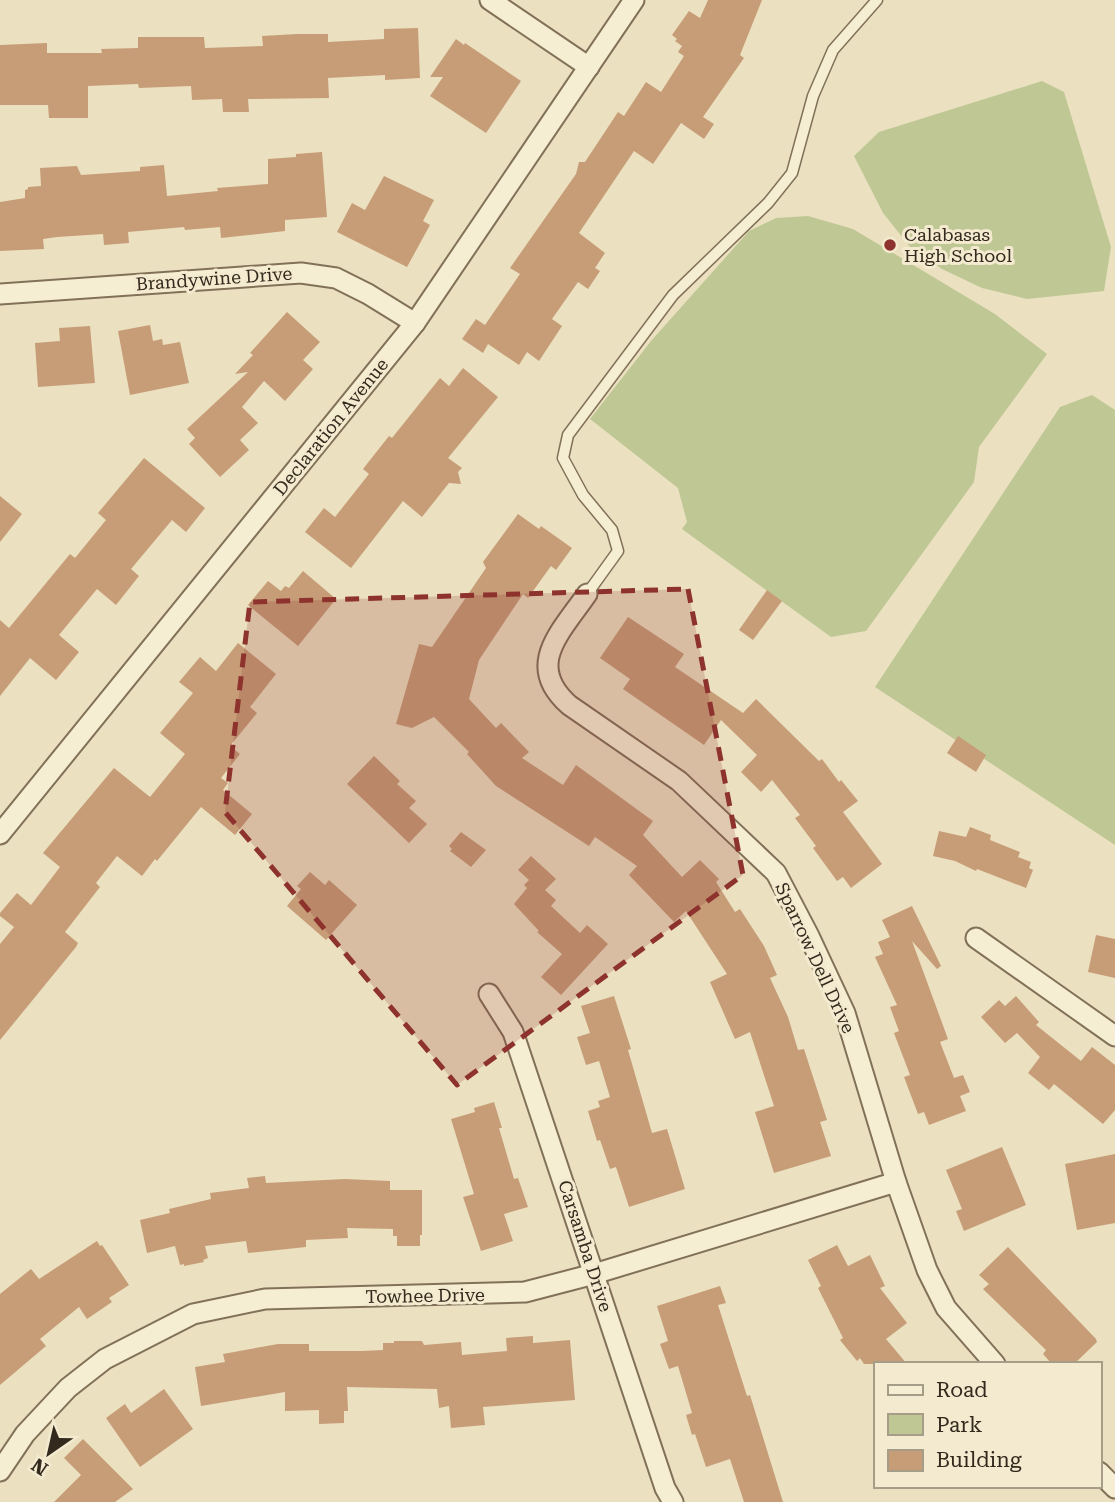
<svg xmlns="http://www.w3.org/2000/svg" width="1115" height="1502" viewBox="0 0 1115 1502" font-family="'Roboto Serif',serif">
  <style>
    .green { fill: #bfc895 }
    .building { fill: #c79d78 }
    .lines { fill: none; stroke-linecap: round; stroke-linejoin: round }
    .lane-casing { stroke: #827159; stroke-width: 13 }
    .street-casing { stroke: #827159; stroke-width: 23 }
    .lane { stroke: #f6eed2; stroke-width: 10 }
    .street { stroke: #f6eed2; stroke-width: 19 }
    .marked { fill: #8d322d; fill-opacity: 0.2; stroke: #8d322d; stroke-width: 5; stroke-dasharray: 14 9; stroke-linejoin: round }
    .poi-dot { fill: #8d322d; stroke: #f3eacf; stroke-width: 2.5 }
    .labels { text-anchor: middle; stroke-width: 6; stroke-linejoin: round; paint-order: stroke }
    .poi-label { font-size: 18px; fill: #33291d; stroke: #f3eacf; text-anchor: start }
    .street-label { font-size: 18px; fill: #33291d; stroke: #f3eacf }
  </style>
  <rect width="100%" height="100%" fill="#ebe0c0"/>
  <g class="green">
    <polygon points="1042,81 1064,92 1111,247 1104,291 1027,299 982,288 942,269 911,248 883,213 854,156 879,132"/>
    <polygon points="808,216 853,229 995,314 1047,354 979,447 974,482 866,631 831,637 682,529 687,522 678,488 590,419 651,341 749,231 776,218"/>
    <polygon points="1092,395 1115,410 1115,845 875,687 1060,407"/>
  </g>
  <g class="building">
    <polygon points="708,0 762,0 740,55 744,58 703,117 714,124 704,139 681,123 653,164 634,151 579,233 605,253 595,268 600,271 588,289 578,282 552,319 562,326 539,361 527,352 519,365 488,344 483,353 462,339 476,319 485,325 520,274 510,268 576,174 579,162 585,162 618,112 624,116 646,82 661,92 684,56 678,52 682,46 675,41 677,39 672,35 689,11 700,18"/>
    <polygon points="418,28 420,78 385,80 385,75 328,78 329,98 248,99 249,112 223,112 222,99 192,100 191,86 139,88 138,84 88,86 88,118 49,118 48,105 0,105 0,45 47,43 47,53 102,53 101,49 138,48 138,37 204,37 205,48 263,46 262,36 297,34 328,34 328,42 384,39 384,29"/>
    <polygon points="456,39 464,45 465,43 521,81 486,133 430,96 443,77 430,77"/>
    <polygon points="322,152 327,217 285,220 285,231 221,238 220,227 185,230 184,227 128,232 129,243 104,245 103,234 57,237 43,239 44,249 0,251 0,202 25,198 25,190 28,189 28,187 41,186 40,168 77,166 81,175 140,171 140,167 164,165 167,196 218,191 217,188 268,184 268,159 296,157 296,154"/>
    <polygon points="384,176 434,200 423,221 430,225 407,267 337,232 352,203 365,210"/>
    <polygon points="287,312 320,342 303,360 313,369 285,401 264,381 242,407 258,423 240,440 249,450 220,477 189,444 195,438 187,429 248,372 235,374 253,355 250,353"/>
    <polygon points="150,325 153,341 162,339 163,345 180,342 189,383 130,395 118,331"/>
    <polygon points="90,326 95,383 38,387 35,343 60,341 59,328"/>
    <polygon points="463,368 498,397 448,458 462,468 458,472 461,484 449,483 422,517 403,501 351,568 305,532 324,508 335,517 369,474 363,469 389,436 392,438 440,378 449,386"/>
    <polygon points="144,458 205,508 186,532 172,520 131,569 139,576 116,605 97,589 59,635 79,652 56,680 30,658 0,696 0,620 9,628 70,554 75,558 106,520 98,513"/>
    <polygon points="0,496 22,514 0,542"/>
    <polygon points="518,514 539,529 541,526 572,548 556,570 551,566 528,598 523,594 479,660 469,699 496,728 501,723 529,752 522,758 563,785 576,765 653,821 643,835 682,877 700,860 719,879 716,882 735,912 740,909 764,946 777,975 770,978 788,1017 798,1050 804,1049 827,1120 820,1122 831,1156 774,1173 755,1112 774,1106 750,1032 735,1039 710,982 727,974 686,911 674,922 629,875 637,866 595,837 589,846 496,786 467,754 469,752 434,717 412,728 396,724 419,644 432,647 486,568 483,562"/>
    <polygon points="303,571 336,599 298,646 248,605 268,581 281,591 285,586 289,588"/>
    <polygon points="767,590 782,601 753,640 739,630"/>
    <polygon points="628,617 684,654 675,667 743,713 756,699 819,761 822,759 839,782 841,780 858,801 843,812 882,864 851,888 843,877 837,881 813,848 816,846 795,818 800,815 772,780 761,792 741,772 757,755 721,720 704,745 623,689 630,679 600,658"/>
    <polygon points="238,643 276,674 250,707 257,713 230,746 240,754 221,778 228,783 223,790 252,814 235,835 201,807 157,861 155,859 142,876 117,856 96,883 100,887 65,932 78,943 76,947 0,1040 0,944 14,927 0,916 0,913 17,893 31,905 60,867 43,853 114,768 150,797 185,754 160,733 193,693 179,682 200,657 216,671"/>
    <polygon points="958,736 986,755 976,772 947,753"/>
    <polygon points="374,756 400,781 397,784 416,801 409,808 427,824 409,843 347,784"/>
    <polygon points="970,827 991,835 990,840 1020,852 1018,857 1031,862 1029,868 1033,870 1026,888 977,869 976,871 955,861 933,856 939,831 966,837"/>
    <polygon points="461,832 486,850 471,867 450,851 452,849 449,846"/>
    <polygon points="531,856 556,879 545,890 556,900 551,906 580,933 587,925 608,944 561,995 541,977 562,954 537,932 539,931 514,904 527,888 524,885 529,880 518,870"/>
    <polygon points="310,872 325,885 329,880 357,905 326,940 287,906 301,889 297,886"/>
    <polygon points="912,906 941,966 937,969 912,941 948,1039 940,1042 954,1078 963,1075 970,1092 960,1096 966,1111 929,1125 924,1112 918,1114 904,1077 910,1075 894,1033 899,1031 890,1007 897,1005 875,957 883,954 878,942 890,937 882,920"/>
    <polygon points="1096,935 1115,939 1115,978 1088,972"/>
    <polygon points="614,996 631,1049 628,1050 652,1133 667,1129 685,1189 629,1207 616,1167 610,1169 600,1140 597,1141 588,1111 600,1107 598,1101 610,1097 599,1061 586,1065 577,1037 590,1033 581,1006"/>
    <polygon points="1016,996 1039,1022 1036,1025 1081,1061 1092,1047 1115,1065 1115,1110 1103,1124 1054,1084 1049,1090 1028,1073 1040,1057 1017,1033 1005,1043 981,1017 999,1000 1005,1006"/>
    <polygon points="494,1102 502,1128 499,1128 514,1179 518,1178 528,1207 504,1214 513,1241 481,1251 463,1197 474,1194 451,1119 475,1112 474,1108"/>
    <polygon points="1002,1147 1026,1205 964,1231 956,1211 962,1209 946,1170"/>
    <polygon points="1115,1154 1115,1223 1077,1230 1065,1164"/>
    <polygon points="265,1176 266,1183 345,1179 390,1181 390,1190 422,1190 422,1235 420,1235 420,1246 397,1246 397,1236 393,1236 393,1229 347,1228 348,1238 306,1240 306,1247 248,1253 246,1241 205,1246 208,1258 203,1260 204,1262 184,1266 184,1264 180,1265 175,1246 147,1253 140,1220 170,1213 169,1209 211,1199 210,1193 249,1188 247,1178"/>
    <polygon points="97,1241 100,1246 102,1245 129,1285 109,1298 112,1302 87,1319 79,1307 40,1339 46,1346 0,1385 0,1294 31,1269 39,1279"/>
    <polygon points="837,1245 848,1266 870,1255 885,1286 880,1288 907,1323 886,1339 907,1364 864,1364 860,1358 857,1361 840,1340 843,1338 818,1288 821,1286 808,1260"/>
    <polygon points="1008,1247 1096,1339 1097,1342 1074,1364 1052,1364 1043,1354 1046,1350 983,1289 989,1284 979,1275"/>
    <polygon points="720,1286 726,1303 718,1305 747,1396 750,1395 783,1502 744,1502 730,1459 706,1467 695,1434 692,1435 686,1415 692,1413 678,1366 669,1369 660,1344 668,1341 657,1306"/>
    <polygon points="533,1336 533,1343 570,1340 575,1400 483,1407 485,1425 451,1428 449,1406 439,1408 437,1389 347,1387 348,1411 344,1411 344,1423 319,1424 319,1410 285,1411 285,1392 201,1406 195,1367 225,1362 223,1354 278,1344 309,1344 309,1351 362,1351 383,1350 383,1343 394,1343 394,1341 422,1341 424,1345 461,1342 462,1355 507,1351 506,1338"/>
    <polygon points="164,1389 193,1429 140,1467 106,1418 125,1404 131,1413"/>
    <polygon points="83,1439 133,1489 115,1502 54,1502 81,1475 64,1458"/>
  </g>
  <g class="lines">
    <g class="lane-casing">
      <polyline id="lane" points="587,594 618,551 612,530 583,495 563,458 568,435 673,295 768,203 792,173 813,96 833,50 877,0"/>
    </g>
    <g class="street-casing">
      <g id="street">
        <polyline points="490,0 589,67"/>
        <polyline points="0,294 301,273 336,278 368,294 415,323"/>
        <path d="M587 594C561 632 524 665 569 705L679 781 776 873 809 936 845 1013 896 1182 927 1270 946 1308 995 1364"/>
        <polyline points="0,834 415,323 634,0"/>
        <polyline points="976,938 1115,1036"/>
        <polyline points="489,994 513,1032 665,1488 673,1502"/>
        <polyline points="0,1471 25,1434 68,1388 105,1359 193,1314 265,1299 525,1292 594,1274 896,1182"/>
        <polyline points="1099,1472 1115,1488"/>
      </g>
    </g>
    <use href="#lane" class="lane"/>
    <use href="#street" class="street"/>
  </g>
  <path class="marked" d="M688 589 743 875 457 1085 225 812 250 602Z"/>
  <circle class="poi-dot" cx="890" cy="245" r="7"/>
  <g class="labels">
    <g class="poi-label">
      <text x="904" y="241">Calabasas<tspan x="904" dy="21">High School</tspan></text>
    </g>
    <g class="street-label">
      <text transform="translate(214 279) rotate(-4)" y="6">Brandywine Drive</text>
      <text transform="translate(331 427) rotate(-51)" y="6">Declaration Avenue</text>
      <text transform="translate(815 958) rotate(65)" y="6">Sparrow Dell Drive</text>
      <text transform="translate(585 1246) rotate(72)" y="6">Carsamba Drive</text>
      <text transform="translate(425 1296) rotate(-1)" y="6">Towhee Drive</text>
    </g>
  </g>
  <rect x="874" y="1362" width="228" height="126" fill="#f3eacf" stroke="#a69d88" stroke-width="2"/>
  <rect x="888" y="1385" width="35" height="10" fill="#f6eed2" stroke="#a69d88" stroke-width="2"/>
  <text x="936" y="1397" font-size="21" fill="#33291d">Road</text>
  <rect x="888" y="1414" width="35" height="21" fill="#bfc895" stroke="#a69d88" stroke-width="2"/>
  <text x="936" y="1432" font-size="21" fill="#33291d">Park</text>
  <rect x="888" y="1450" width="35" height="21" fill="#c79d78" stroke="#a69d88" stroke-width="2"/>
  <text x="936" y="1467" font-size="21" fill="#33291d">Building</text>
  <g transform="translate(49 1453) rotate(214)" stroke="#f3eacf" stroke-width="5" paint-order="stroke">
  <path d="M0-5L12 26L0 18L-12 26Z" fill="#33291d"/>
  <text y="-10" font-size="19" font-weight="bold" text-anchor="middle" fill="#33291d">N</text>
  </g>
</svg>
